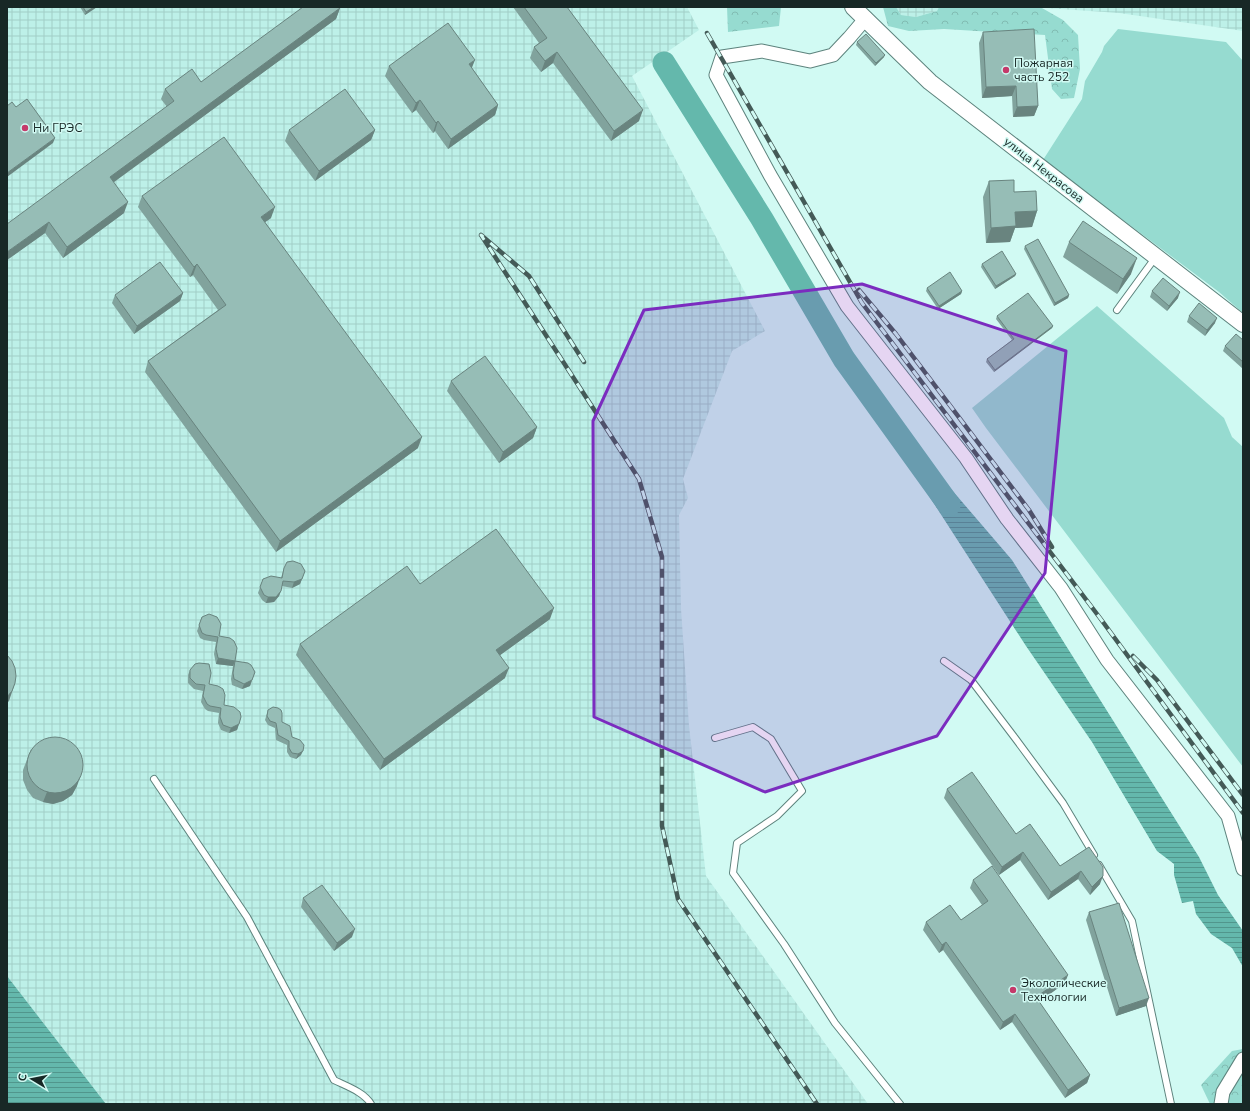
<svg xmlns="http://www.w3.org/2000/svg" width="1250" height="1111" viewBox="0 0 1250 1111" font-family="'Nunito Sans',sans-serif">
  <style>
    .industrial { fill: url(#industrial-grid) }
    .forest { fill: url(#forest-crowns) }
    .green { fill: #96dbd0 }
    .water { fill: url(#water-rules) }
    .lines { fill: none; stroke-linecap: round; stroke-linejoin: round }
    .river { stroke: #64b8ac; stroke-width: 23 }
    .service-casing { stroke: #5d837d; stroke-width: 8 }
    .minor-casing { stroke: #5d837d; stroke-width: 15 }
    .tertiary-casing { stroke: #5d837d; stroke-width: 18 }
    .service { stroke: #fff; stroke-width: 6 }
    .minor { stroke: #fff; stroke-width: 13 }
    .tertiary { stroke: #fff; stroke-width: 16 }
    .rail-casing { stroke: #445a57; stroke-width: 4.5 }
    .rail { stroke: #d1faf3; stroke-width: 3; stroke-dasharray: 9; stroke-linecap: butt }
    .wall { fill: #81a39d }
    .shaded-wall { fill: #69847f }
    .building { fill: #96bdb6; stroke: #69847f }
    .marked { fill: #7b2cbf; fill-opacity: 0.2; stroke: #7b2cbf; stroke-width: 3; stroke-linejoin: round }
    .poi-dot { fill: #c5396a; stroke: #d1faf3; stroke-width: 1.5 }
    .labels { text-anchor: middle; stroke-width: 3; stroke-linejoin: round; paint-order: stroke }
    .poi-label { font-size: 12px; fill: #182826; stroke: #d1faf3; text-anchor: start }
    .street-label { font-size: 12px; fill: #182826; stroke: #d1faf3 }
  </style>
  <defs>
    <pattern id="industrial-grid" width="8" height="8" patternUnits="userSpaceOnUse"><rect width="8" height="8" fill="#bdf0e8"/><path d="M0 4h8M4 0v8" fill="none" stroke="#a2cec7"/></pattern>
    <pattern id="forest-crowns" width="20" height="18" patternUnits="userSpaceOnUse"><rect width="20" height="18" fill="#96dbd0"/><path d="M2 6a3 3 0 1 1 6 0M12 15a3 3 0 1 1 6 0" fill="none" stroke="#81bcb2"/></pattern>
    <pattern id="water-rules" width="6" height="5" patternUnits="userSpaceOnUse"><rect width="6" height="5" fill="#64b8ac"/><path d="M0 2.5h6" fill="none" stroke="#51968c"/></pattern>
  </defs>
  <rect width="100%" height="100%" fill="#d1faf3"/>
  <g class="industrial">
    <polygon points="7,7 687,7 699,30 632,76 765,331 732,351 683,479 688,498 679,515 681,609 689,726 706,876 868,1104 106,1104 7,976"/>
    <polygon points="896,7 939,7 937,11 916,17 901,15"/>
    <polygon points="1031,7 1243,7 1243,31 1119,13"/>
  </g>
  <g class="forest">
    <polygon points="727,7 781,7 779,26 728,32"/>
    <polygon points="883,7 896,7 901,15 916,17 937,11 939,7 1042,8 1063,20 1078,35 1080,69 1074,98 1061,99 1052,89 1045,35 944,29 909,31 888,26"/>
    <polygon points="1243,1049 1243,1104 1210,1104 1201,1085 1232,1051"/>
  </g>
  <g class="green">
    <polygon points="1118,29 1226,42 1243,61 1243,313 1219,292 1043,160 1082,99 1085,81 1102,52 1104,46"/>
    <polygon points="1097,306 1224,418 1232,437 1243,447 1243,767 986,428 972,408"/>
  </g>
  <g class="water">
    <polygon points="939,475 1012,560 1199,857 1218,895 1243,931 1243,967 1232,948 1211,934 1196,914 1193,901 1182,903 1174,875 1174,864 1157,851 1092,742 1026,646 929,496 924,483"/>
    <polygon points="7,976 106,1104 7,1104"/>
  </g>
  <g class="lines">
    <polyline class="river" points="664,63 762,219 844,359 949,505"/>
    <g class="service-casing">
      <g id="service">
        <polyline points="1117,310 1155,258"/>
        <polyline points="944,661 971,680 1015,738 1063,803 1094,855"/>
        <polyline points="715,738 753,727 771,739 802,791 777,816 737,843 733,873 784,944 835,1023 900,1104"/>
        <path d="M154 779 247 917 334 1080C346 1086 364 1092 371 1104"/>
        <polyline points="1099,865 1132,921 1171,1104"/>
      </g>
    </g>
    <g class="minor-casing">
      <g id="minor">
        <polyline points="866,18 849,38 833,55 810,61 762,51 722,57 716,75 770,175 847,306 966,458 1007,519 1061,588 1107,660 1228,816 1243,869"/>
        <polyline points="1221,1104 1223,1092 1243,1059"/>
      </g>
    </g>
    <g class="tertiary-casing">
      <polyline id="tertiary" points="853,7 930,82 1243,324"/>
    </g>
    <use href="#service" class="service"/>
    <use href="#minor" class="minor"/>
    <use href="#tertiary" class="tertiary"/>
    <g class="rail-casing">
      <g id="rail">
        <polyline points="707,33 862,303 1100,618 1243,813"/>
        <polyline points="859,290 896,334 1029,510 1052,547"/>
        <polyline points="584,362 529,276 481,235 639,479 662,557 662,826 678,899 817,1104"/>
        <polyline points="1133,656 1157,680 1243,795"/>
      </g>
    </g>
    <use href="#rail" class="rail"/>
  </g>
  <g class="wall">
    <polygon points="80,7 97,7 85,15"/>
    <polygon points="513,7 567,7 639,121 611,141 553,63 541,72 530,58 534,47 539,43"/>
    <polygon points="340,8 336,19 113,182 124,213 63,258 45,233 7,260 167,107 161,99 165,89 201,82"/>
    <polygon points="983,32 1038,106 1034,116 1013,117 1012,96 982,98 979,43"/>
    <polygon points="857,42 884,57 875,66 856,45"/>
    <polygon points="389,66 472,68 498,105 495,115 448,149 435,131 433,133 416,110 412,113 385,76"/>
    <polygon points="289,130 375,130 371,140 315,181 285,141"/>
    <polygon points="989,181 1014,192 1037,211 1032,227 1015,228 1010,242 986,243 983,197"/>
    <polygon points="142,196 271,218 265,222 418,448 276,552 145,372 148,361 218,310 193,275 190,277 138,207"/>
    <polygon points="1069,242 1131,274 1117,294 1063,257"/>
    <polygon points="1025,246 1069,295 1068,298 1054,306 1024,249"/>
    <polygon points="982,264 1016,274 1015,276 995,289 981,267"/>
    <polygon points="927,288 962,291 961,294 938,309 926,291"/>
    <polygon points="1152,291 1178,298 1167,311 1150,297"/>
    <polygon points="183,293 180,301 134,334 112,303 115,295"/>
    <polygon points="997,316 1053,326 1052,328 994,372 986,362 987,359 1012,340 996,319"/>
    <polygon points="1189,316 1215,323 1205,336 1187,322"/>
    <polygon points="1243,340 1243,369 1223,351 1225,346"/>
    <polygon points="451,381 537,427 533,438 499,463 447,391"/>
    <polygon points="284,568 305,571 300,584 292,588 282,586 279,596 274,602 266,603 262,600 258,593 263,579 281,578"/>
    <polygon points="420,584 550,619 500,655 505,678 380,770 296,655 300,644"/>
    <polygon points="202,617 219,636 235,661 255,672 250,686 242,689 232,685 231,679 233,666 216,664 214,654 216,642 204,640 200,638 197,631"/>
    <polygon points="190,670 209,684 224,705 241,717 237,730 229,733 221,730 218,723 219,713 208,711 205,709 201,702 203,691 194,689 188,683 188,675"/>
    <polygon points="268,710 282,722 292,737 301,755 296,759 290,757 287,752 287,745 276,740 275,728 268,725 265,720"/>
    <polygon points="31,749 77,786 72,795 63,801 53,804 43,802 33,798 27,790 23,780 23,770"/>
    <polygon points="947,789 1016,834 1060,866 1089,847 1100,884 1090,895 1078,879 1048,900 1020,860 999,875 944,798"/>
    <polygon points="973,880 1065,983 1039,1002 1090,1075 1087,1083 1065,1098 1012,1022 1000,1030 943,950 939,953 923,930 926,922 961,920 982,905 970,888"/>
    <polygon points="303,898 352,937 334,951 301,907"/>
    <polygon points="1089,912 1146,1006 1116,1016 1086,920"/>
  </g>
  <g class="shaded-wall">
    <polygon points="94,7 97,7 85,15 86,12"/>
    <polygon points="340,8 336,19 106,188 110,177"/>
    <polygon points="557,52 553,63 541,72 545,61"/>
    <polygon points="885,55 884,57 875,66 876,63"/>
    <polygon points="475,60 471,70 469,64"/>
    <polygon points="1016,86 1012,96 982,98 986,87"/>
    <polygon points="420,100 416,110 412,113 416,103"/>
    <polygon points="498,105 495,115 448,149 451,139"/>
    <polygon points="1038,106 1034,116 1013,117 1017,107"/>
    <polygon points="643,110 639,121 611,141 614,131"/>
    <polygon points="438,121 435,131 433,133 436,123"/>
    <polygon points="375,130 371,140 315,181 319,171"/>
    <polygon points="55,138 53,143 7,177 7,173"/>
    <polygon points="128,202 124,213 63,258 67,247"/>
    <polygon points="275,207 271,218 257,228 261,217"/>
    <polygon points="1037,211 1032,227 1015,228 1010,242 986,243 991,228 1015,212"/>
    <polygon points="49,222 45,233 7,260 7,252"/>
    <polygon points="1137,258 1131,274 1117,294 1123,279"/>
    <polygon points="197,264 193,275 190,277 194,267"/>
    <polygon points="1016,274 1015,276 995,289 996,286"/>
    <polygon points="962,291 961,294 938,309 939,306"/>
    <polygon points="1180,292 1178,298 1167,311 1169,306"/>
    <polygon points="183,293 180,301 134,334 137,326"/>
    <polygon points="1069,295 1068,298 1054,306 1055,303"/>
    <polygon points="1217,318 1215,323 1205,336 1207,330"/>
    <polygon points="1053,326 1052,328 994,372 995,370"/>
    <polygon points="537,427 533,438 499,463 503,452"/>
    <polygon points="422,437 418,448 276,552 280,541"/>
    <polygon points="302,579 300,584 292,588 294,582"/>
    <polygon points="281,591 279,596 274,602 266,603 268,597"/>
    <polygon points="554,608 550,619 492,661 496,650"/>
    <polygon points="218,658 235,661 233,666 216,664"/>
    <polygon points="509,668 505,678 380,770 384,759"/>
    <polygon points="252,680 250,686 242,689 244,684"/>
    <polygon points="15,683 9,701 7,703 7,697"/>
    <polygon points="239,724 237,730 229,733 231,728"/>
    <polygon points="303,751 301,755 296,759 298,754"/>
    <polygon points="81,775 77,786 72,795 63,801 53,804 43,802 47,792"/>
    <polygon points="1023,852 1020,860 999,875 1002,867"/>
    <polygon points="1081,871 1078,879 1048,900 1051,892"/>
    <polygon points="1103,876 1100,884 1090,895 1092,887"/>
    <polygon points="355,929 352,937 334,951 337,943"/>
    <polygon points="946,942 943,950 939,953 942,945"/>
    <polygon points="1068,975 1065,983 1033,1006 1036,997"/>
    <polygon points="1149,998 1146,1006 1116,1016 1119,1008"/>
    <polygon points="1015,1014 1012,1022 1000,1030 1003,1022"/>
    <polygon points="1090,1075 1087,1083 1065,1098 1068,1090"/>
  </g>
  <g class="building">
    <polygon points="83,7 94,7 86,12"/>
    <polygon points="303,7 339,7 340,8 110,177 128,202 67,247 49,222 7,252 7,224 174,101 165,89 192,69 201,82"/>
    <polygon points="524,7 567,7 643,110 614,131 557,52 545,61 534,47 547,38"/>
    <polygon points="448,23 475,60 469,64 498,105 451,139 438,121 436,123 420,100 416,103 389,66"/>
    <polygon points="1034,29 1038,106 1017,107 1016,86 986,87 983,32"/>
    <polygon points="866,34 885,55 876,63 857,42"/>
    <polygon points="345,89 375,130 319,171 289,130"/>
    <polygon points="27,99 55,138 7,173 7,106 12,102 16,107"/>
    <polygon points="224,137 275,207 261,217 422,437 280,541 148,361 226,305 197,264 194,267 142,196"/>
    <polygon points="1014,180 1014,192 1036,191 1037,211 1015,212 1016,226 991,228 989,181"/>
    <polygon points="1083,221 1137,258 1123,279 1069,242"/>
    <polygon points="1038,239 1069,295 1055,303 1025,246"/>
    <polygon points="1002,251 1016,274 996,286 982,264"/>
    <polygon points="160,262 183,293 137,326 115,295"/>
    <polygon points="950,272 962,291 939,306 927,288"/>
    <polygon points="1163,278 1180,292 1169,306 1152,291"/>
    <polygon points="1028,293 1053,326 995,370 987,359 1014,339 997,316"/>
    <polygon points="1199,303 1217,318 1207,330 1189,316"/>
    <polygon points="1236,334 1243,340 1243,362 1225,346"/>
    <polygon points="485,356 537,427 503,452 451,381"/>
    <polygon points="496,529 554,608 496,650 509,668 384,759 300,644 407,566 420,584"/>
    <polygon points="293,561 301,564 305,571 302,579 294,582 283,581 281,591 276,597 268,597 264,595 260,587 263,579 271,576 282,578 284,568 287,562"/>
    <polygon points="209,614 217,617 221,624 219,636 230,638 234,641 237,648 235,661 218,658 216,649 218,637 206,635 202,633 199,625 202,617"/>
    <polygon points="7,655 12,661 15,668 16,676 15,683 12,691 7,697"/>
    <polygon points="235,661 248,663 251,665 255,672 252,680 244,684 234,679 233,673"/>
    <polygon points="199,663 209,664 211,673 209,684 218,686 223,689 225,695 224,705 234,707 240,712 241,717 239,724 231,728 223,725 220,717 221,708 210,706 207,704 203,696 205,685 196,684 190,678 190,670 195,664"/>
    <polygon points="273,707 278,708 281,710 282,713 282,722 290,726 292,737 300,740 304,745 303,751 298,754 292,753 289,748 289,741 278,735 276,723 270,721 267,716 268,710"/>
    <circle cx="55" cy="765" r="28"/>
    <polygon points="972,772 1016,834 1030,824 1060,866 1089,847 1103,867 1103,876 1092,887 1081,871 1051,892 1023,852 1002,867 947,789"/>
    <polygon points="992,866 1068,975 1036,997 1090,1075 1068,1090 1015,1014 1003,1022 946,942 942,945 926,922 950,905 961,920 988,901 973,880"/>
    <polygon points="322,885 355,929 337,943 303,898"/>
    <polygon points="1119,903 1149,998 1119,1008 1089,912"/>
  </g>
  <path class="marked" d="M862 284 1066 351 1045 573 937 736 765 792 594 717 593 421 644 310Z"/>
  <g class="poi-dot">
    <circle cx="1006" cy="70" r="4"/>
    <circle cx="25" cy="128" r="4"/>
    <circle cx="1013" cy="990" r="4"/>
  </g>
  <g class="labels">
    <g class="poi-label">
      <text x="1014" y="67">Пожарная<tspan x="1014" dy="14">часть 252</tspan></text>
      <text x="33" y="132">Ни ГРЭС</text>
      <text x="1021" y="987">Экологические<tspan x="1021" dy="14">Технологии</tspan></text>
    </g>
    <g class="street-label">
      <text transform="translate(1044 170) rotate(38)" y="4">улица Некрасова</text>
    </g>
  </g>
  <rect width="1250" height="1111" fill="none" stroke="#182826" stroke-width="16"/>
  <g transform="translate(32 1079) rotate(280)" stroke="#d1faf3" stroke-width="3" paint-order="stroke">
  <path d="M0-3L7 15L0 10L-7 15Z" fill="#182826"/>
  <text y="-6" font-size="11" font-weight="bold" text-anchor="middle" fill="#182826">С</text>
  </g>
</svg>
